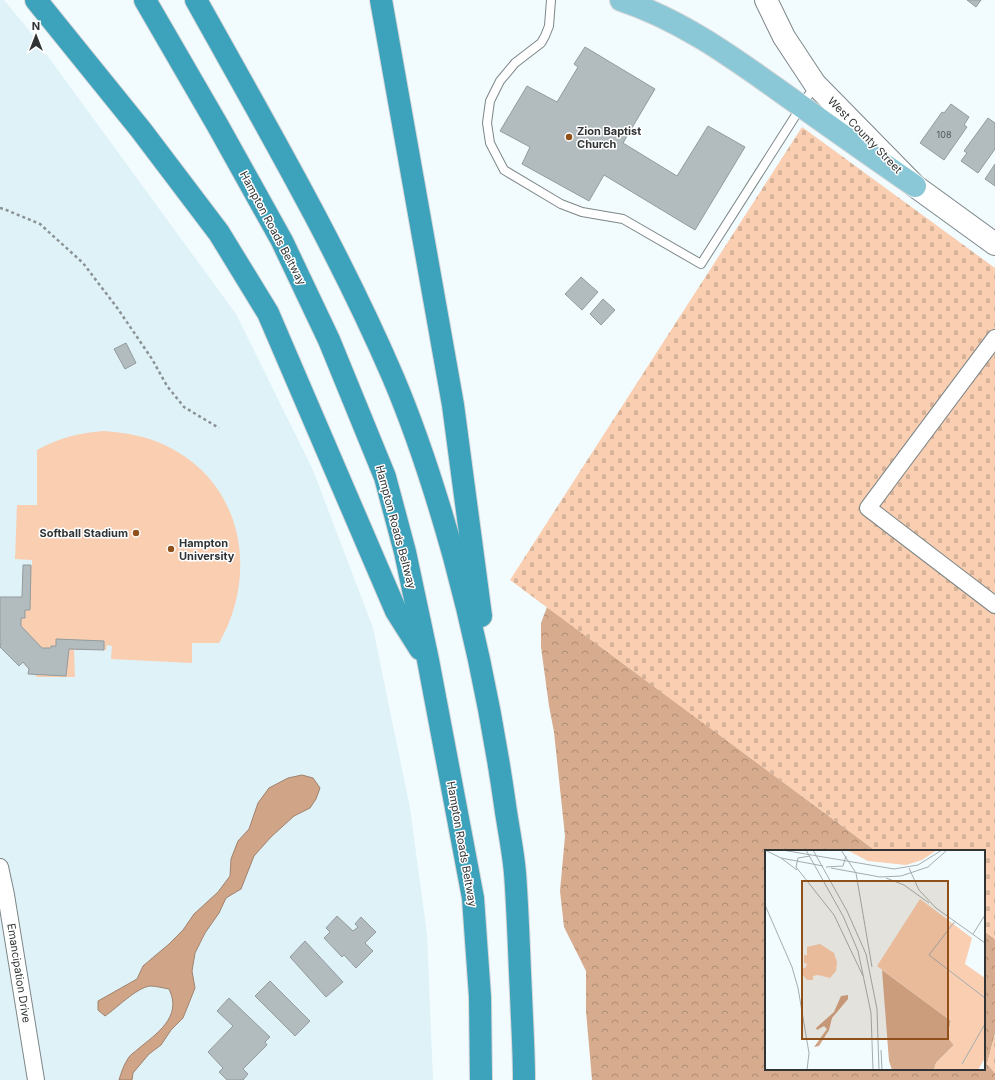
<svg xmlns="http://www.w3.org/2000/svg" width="995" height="1080" viewBox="0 0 995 1080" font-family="Inter,sans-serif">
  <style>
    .built { fill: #dff2f7 }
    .green { fill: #f9ceb1 }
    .forest { fill: url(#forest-crowns) }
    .cemetery { fill: url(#cemetery-stones) }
    .water { fill: #d0a486; stroke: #a0826e }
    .building { fill: #b2bcbf; stroke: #929b9d }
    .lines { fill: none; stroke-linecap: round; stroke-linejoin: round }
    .service-casing { stroke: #7d8688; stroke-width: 10 }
    .minor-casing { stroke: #7d8688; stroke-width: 18 }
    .secondary-casing { stroke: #7d8688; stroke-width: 24 }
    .primary-casing { stroke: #d6d6d7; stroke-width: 24 }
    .motorway-casing { stroke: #d6d6d7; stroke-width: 24 }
    .path { stroke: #8b9294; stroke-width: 2.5; stroke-dasharray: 3 3; stroke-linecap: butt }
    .service { stroke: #fff; stroke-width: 8 }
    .minor { stroke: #fff; stroke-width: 16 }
    .secondary { stroke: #fff; stroke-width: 22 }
    .primary { stroke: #8bc8d7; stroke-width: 22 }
    .motorway { stroke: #3da3bc; stroke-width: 22 }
    .poi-dot { fill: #90501a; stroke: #fff; stroke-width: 1.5 }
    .labels { text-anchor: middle; stroke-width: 3; stroke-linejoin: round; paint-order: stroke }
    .number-label { font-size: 9px; fill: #505658 }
    .poi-label { font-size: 11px; font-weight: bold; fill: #303435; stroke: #fff; text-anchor: start }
    .street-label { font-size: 11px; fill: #303435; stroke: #fff }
    .inset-road { fill: none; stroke: #a4acae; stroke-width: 1 }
    .view { fill: #90501a; fill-opacity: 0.15; stroke: #90501a; stroke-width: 2 }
    .inset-edge { fill: none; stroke: #303435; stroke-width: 2 }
  </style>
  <defs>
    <pattern id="forest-crowns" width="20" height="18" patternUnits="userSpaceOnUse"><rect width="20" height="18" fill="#d7ab8d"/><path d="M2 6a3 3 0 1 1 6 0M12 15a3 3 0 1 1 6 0" fill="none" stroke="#af8c74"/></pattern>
    <pattern id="cemetery-stones" width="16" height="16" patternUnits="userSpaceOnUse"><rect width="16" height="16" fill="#f9ceb1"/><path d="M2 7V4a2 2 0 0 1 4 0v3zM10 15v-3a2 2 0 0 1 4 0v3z" fill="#d6b299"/></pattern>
  </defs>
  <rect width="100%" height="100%" fill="#f2fcff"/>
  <polygon class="built" points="0,0 4,0 28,29 236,314 313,470 373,628 410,808 427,934 433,1080 0,1080"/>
  <path class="green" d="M103 431C129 433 153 437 176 451 245 491 257 577 219 643H192V663L111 659 112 646 107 645 106 650H74L75 677H37L0 640V597L24 598 25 566H32V560L15 559 17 505H37V450C59 438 78 433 103 431Z"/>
  <polygon class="forest" points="547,607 876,851 766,851 766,1069 984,1069 984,931 995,939 995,1034 987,1064 995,1073 995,1080 592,1080 586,1011 586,971 564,927 560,891 565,836 554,732 549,706 541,647 541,623"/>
  <g class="cemetery">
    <polygon points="802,127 995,268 995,939 984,931 984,851 876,851 510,580"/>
    <polygon points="995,1034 995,1073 987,1064"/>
  </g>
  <path class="water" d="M302 775 313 778 320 788 316 799 310 808 294 816 271 837 254 856 241 889 226 898 219 913 205 933 195 953 192 971 195 988 183 1018 171 1030 161 1045 149 1054 133 1073 132 1080H119C121 1073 124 1064 129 1057 131 1054 135 1052 138 1049 156 1034 183 1017 169 989 163 988 156 986 150 986 136 988 117 1008 105 1016L98 1010V1001L137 979 143 966 169 944 183 930 194 914 218 892 230 876 231 859 238 841 249 829 258 803 269 788 288 778Z"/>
  <g class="building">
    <polygon points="967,0 981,0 976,7"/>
    <polygon points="585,47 655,89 623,143 677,176 708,126 745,147 695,230 604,175 589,201 522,164 530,147 500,131 527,86 557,102 578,67 574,64"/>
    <polygon points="951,104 969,117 964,125 967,127 944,160 920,143 942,112 944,113"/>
    <polygon points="988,118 995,123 995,149 978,173 961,161 967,153 964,151"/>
    <polygon points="995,164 995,186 985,179"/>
    <polygon points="581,277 598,292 582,310 565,294"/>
    <polygon points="603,299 615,310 601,325 590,314"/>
    <polygon points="126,343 136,363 125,369 114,349"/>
    <polygon points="23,565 31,565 30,610 25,610 25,618 21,618 21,626 42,648 51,648 51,646 56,646 56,639 104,641 104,650 69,649 66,676 28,674 29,669 23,662 19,666 0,647 1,641 0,639 0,597 22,597"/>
    <polygon points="337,916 353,931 358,927 355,924 361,917 376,932 365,943 373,951 356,968 344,955 342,957 324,938 330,932 326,928"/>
    <polygon points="305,941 343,982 326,997 290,957"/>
    <polygon points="270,981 310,1021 295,1036 255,996"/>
    <polygon points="229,998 270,1037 265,1042 267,1045 243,1069 248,1074 243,1080 227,1080 219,1072 223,1068 208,1052 233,1026 217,1011"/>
  </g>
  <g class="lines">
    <g class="service-casing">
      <polyline id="service" points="551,0 549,26 545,36 541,43 515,63 500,81 490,101 487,123 490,143 504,170 561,204 582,212 623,219 701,264 815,85"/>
    </g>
    <g class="minor-casing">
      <g id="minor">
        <polyline points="995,338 868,508 995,605"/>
        <polyline points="0,867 6,895 36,1080"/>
      </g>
    </g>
    <g class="secondary-casing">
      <polyline id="secondary" points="766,0 784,37 815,84 915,186 995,244"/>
    </g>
    <g class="primary-casing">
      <path id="primary" d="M621 0C688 22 744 66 801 106 839 133 877 160 915 186"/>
    </g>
    <g class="motorway-casing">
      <g id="motorway">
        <polyline points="36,0 141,130 219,233 268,313 396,611 420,649"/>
        <polyline points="145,0 218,126 282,241 329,340 385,477 405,552 428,660 473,898 480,997 481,1080"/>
        <path d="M196 0C265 124 337 247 393 377 418 436 437 496 454 557 476 638 493 721 505 805 508 827 513 850 515 873 518 913 519 954 521 994 522 1023 524 1051 524 1080"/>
        <polyline points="381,0 453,405 481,616"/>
      </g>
    </g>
    <polyline class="path" points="0,208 4,209 40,224 83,263 118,309 152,359 167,386 184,407 219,428"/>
    <use href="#service" class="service"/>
    <use href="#minor" class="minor"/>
    <use href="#secondary" class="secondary"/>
    <use href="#primary" class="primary"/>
    <use href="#motorway" class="motorway"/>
  </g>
  <g class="poi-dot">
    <circle cx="569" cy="137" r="4"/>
    <circle cx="136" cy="533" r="4"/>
    <circle cx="171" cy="549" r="4"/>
  </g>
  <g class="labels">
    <g class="number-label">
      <text x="944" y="138">108</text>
    </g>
    <g class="poi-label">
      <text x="577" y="135">Zion Baptist<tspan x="577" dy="13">Church</tspan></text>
      <text x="128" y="537" text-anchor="end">Softball Stadium</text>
      <text x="179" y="547">Hampton<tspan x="179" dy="13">University</tspan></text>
    </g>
    <g class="street-label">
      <text transform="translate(865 135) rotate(46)" y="4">West County Street</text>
      <text transform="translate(273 228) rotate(62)" y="4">Hampton Roads Beltway</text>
      <text transform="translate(396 527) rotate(75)" y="4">Hampton Roads Beltway</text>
      <text transform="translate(462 844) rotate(80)" y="4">Hampton Roads Beltway</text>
      <text transform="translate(19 973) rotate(81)" y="4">Emancipation Drive</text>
    </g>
  </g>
  <g transform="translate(765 850)">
    <rect width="220" height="220" fill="#f2fcff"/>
    <path d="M82 0H172L157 10 141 15 103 11ZM55 94 69 103 72 112 71 121 65 128 53 125 48 126V130H42L37 124V118H40L42 114 39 113V105H42V97Z" fill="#f9ceb1"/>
    <path d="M117 120 186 171 182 187 189 195 171 213 169 220H127L124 211Z" fill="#d7ab8d"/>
    <path d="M155 49 207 88 200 114 220 128V208L213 220H169L171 213 189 195 182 187 186 171 112 116Z" fill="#f9ceb1"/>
    <path d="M83 145V149L67 168 64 180 54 196 49 197 62 179 59 176 52 180 51 178 69 162 76 146Z" fill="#d0a486"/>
    <path class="inset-road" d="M0 0 16 8 58 16M17 0 129 19 153 15 177 0M41 0 78 66 93 101 106 163 108 220M48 0 82 61 101 104 112 159 114 220M76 0 91 23 107 117M45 6 33 8 31 17 69 65 98 126M16 8 32 20M61 17 78 16 81 6M66 18 115 27 136 26 163 17 182 0M144 18 154 40 171 58 220 93M121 28 139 35 164 53M0 55 27 117 33 138 44 203 42 220M190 71 164 105 220 148M208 84 220 65M116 200 117 220M197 214 220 174"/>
    <path class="view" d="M37 31H183V189H37Z"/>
    <rect width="220" height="220" class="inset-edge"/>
  </g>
  <g transform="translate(36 36)" stroke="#ffffff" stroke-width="3" paint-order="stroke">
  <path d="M0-3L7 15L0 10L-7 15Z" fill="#303435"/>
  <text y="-6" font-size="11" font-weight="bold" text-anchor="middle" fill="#303435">N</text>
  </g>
</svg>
